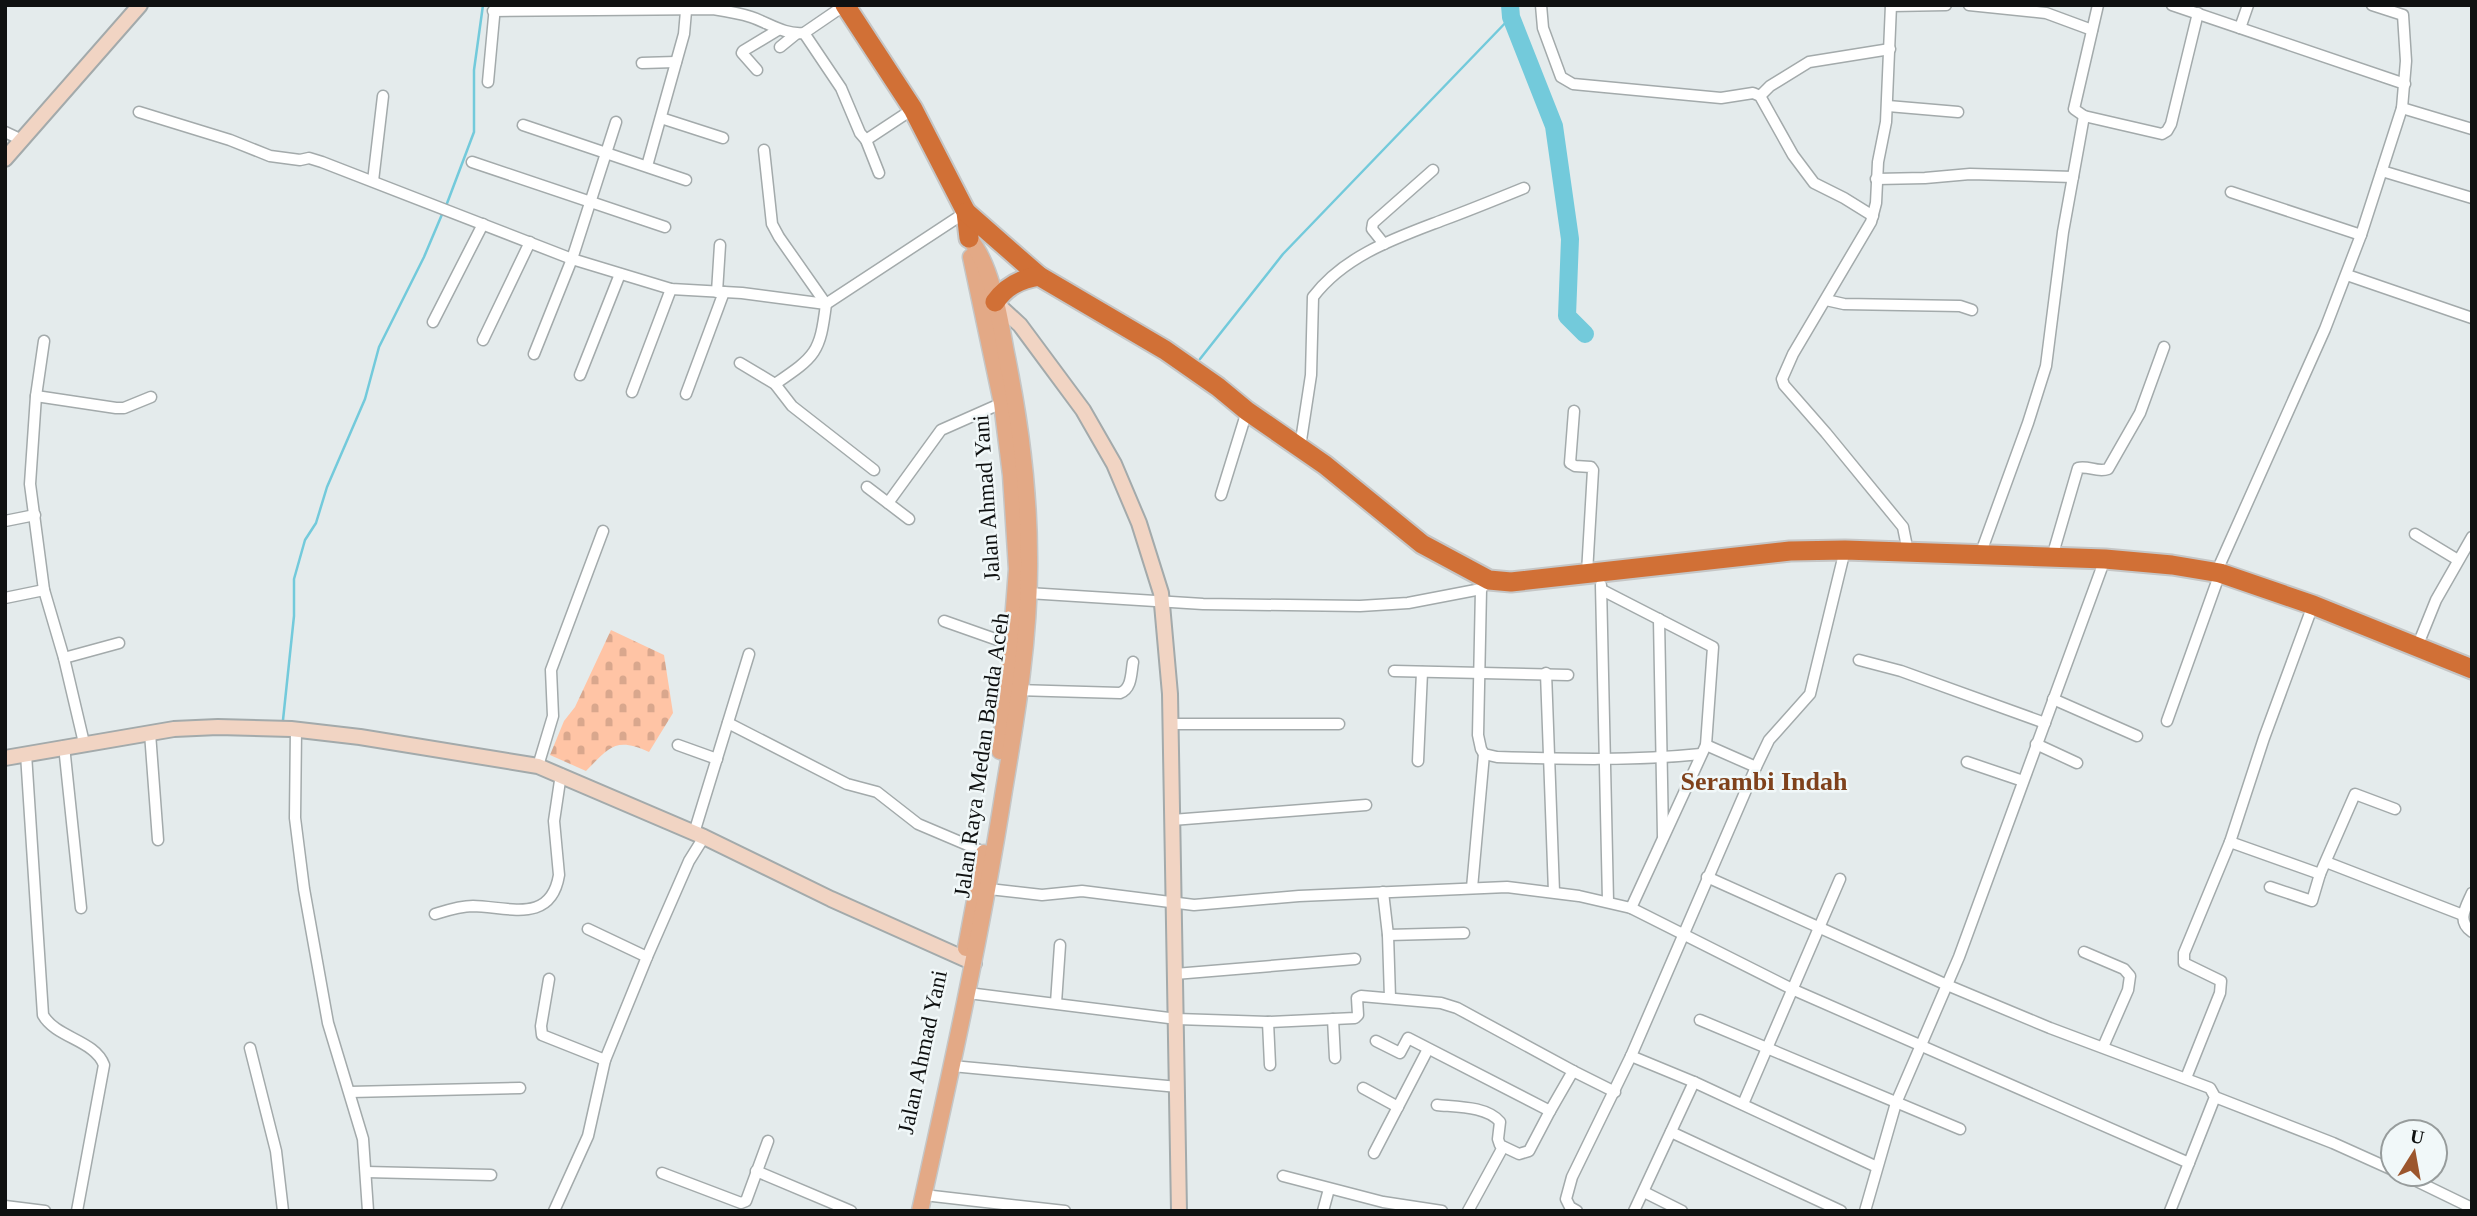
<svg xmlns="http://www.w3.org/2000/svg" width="2477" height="1216" viewBox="0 0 2477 1216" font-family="'Times New Roman',serif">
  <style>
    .cemetery { fill: url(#cemetery-stones) }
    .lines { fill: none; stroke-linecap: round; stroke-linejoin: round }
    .stream { stroke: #73cadb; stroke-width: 2.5 }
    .river { stroke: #73cadb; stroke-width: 18 }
    .street-casing { stroke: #a3aaab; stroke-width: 13 }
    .secondary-casing { stroke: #a3aaab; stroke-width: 18 }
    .primary-casing { stroke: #c5c6c6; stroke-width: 19 }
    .highway-casing { stroke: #c5c6c6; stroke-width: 23 }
    .street { stroke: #fff; stroke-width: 10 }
    .secondary { stroke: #f1d4c3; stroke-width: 14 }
    .primary { stroke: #e3a986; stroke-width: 16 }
    .highway { stroke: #d17036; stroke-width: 19 }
    .labels { text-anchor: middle; stroke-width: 5; stroke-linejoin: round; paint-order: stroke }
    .street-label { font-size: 23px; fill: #0f1111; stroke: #f1f8f9 }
    .quarter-label { font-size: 26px; font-weight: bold; fill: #7f411b; stroke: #f1f8f9 }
  </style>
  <defs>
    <pattern id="cemetery-stones" width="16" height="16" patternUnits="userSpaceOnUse" patternTransform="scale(1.75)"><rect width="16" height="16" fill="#ffc4a5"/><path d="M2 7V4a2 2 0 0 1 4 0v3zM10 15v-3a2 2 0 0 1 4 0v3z" fill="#d9a78d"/></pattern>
  </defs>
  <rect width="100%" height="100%" fill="#e4ebec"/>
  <path class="cemetery" d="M611 630 664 655 673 713 649 752C615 736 609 748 586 771L550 755 564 721 575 707Z"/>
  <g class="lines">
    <g class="stream">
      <polyline points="446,206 474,132 474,70 483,5"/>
      <polyline points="1200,359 1283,254 1511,17"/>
      <polyline points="283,720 294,616 294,579 305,540 316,523 327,487 365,399 379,347 424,257 443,212"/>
    </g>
    <polyline class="river" points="1510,5 1511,17 1554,126 1570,239 1567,316 1585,334"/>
    <g class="street-casing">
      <g id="street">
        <polyline points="1541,5 1543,28 1561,77 1573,84 1721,98 1753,93 1760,96 1793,155 1814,183 1844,198 1873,216"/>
        <polyline points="1891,5 1886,122 1878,162 1876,203 1871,222 1793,354 1782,379 1784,385 1826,433 1903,527 1908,552"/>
        <polyline points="1969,5 2046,13 2092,30"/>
        <polyline points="2098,5 2074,109 2084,116 2162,134 2167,131 2171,124 2198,13"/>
        <polyline points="2172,5 2405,84"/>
        <polyline points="1891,6 1946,5"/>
        <path d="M493 11 713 9C726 11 739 13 751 17 769 23 784 35 804 33L845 5"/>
        <polyline points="2240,28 2248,5"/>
        <polyline points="804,33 841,88 860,133 866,140 879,173"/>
        <polyline points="780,47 796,34"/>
        <polyline points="642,63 676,62"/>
        <polyline points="757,70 742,53 743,51 778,30"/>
        <polyline points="488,82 495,6"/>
        <polyline points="1760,96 1770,86 1809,62 1890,49"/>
        <polyline points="1888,106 1958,112"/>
        <polyline points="2402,108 2472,129"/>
        <polyline points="139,112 230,140 270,156 300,160 309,158 322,162 572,259 671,289 742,293 826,304 966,212"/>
        <polyline points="661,118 723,138"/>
        <polyline points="523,125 686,180"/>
        <polyline points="5,132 22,140"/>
        <polyline points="866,140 913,109"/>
        <path d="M764 150 772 224 779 237 826 304C820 353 816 356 775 384"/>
        <polyline points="472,162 665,227"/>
        <polyline points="647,166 684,34 686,11 683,6"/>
        <polyline points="2382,171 2472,198"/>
        <polyline points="1876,179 1925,178 1970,174 2073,177"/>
        <polyline points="373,181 383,96"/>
        <polyline points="2231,192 2361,235"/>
        <polyline points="1384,244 1372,229 1373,223 1433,170"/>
        <polyline points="2347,275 2472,318"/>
        <polyline points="717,292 720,245"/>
        <polyline points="1826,300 1844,304 1960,306 1972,310"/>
        <polyline points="433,322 483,224"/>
        <polyline points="483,340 530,242"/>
        <polyline points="44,341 36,396 30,484 44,590 64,658 84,743"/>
        <polyline points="534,354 572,259 616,122"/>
        <polyline points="740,363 775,384 792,406 874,470"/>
        <polyline points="580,375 620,274"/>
        <polyline points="632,392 671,289"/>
        <polyline points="686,394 724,292"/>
        <polyline points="36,396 116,408 124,408 151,397"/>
        <polyline points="1574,411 1570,463 1575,466 1591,467 1593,470 1587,573"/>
        <path d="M1300 447 1311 375 1313 297C1345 255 1396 238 1443 220 1470 210 1497 199 1524 188"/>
        <polyline points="867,487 909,519"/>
        <polyline points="1221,495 1247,411"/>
        <polyline points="888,503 941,430 1002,403"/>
        <polyline points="5,521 35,515"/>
        <polyline points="2415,534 2458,560"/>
        <polyline points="1980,555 2028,423 2046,366 2063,232 2084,116"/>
        <path d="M2052 557 2078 468C2088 465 2097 473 2108 469L2140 413 2164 347"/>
        <polyline points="2216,573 2325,329 2361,235 2402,108 2406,61 2403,15 2372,5"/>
        <polyline points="1601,585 1608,901"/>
        <path d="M1481 589 1478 735 1481 749 1484 754 1497 757C1565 759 1633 761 1701 754"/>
        <polyline points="1602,590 1713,647 1706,745 1631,908"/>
        <polyline points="1028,593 1203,604 1360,606 1408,603 1481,589 1489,580"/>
        <polyline points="5,598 44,590"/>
        <polyline points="1659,619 1663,836"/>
        <polyline points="944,621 1012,645"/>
        <polyline points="2417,647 2436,600 2472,537"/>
        <polyline points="64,658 119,643"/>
        <polyline points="1859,660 1901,671 2045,723"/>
        <polyline points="1394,671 1568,675"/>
        <polyline points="1546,673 1554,892"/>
        <path d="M1015 690 1120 693C1132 689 1131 673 1133 662"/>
        <polyline points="2053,699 2137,736"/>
        <polyline points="2167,721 2220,573"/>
        <polyline points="728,723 847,784 877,792 918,824 984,852"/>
        <polyline points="1170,724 1339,724"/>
        <polyline points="296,729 295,818 304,889 328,1023 363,1139 368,1211"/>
        <polyline points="150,733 158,840"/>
        <polyline points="2036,744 2077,763"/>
        <polyline points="678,745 717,759"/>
        <polyline points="1706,745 1756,767"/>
        <polyline points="64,746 81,908"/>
        <path d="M26 754 43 1015C56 1038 95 1040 104 1065L77 1211"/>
        <polyline points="1418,761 1422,672"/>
        <polyline points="1967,762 2023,781"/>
        <polyline points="538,766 553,716 551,670 603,531"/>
        <polyline points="1172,820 1366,805"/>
        <polyline points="694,833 749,654"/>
        <polyline points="2230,842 2320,874"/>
        <polyline points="2326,862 2463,915"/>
        <polyline points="1707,877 1947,985 2050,1028 2210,1088 2215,1097 2170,1211"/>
        <polyline points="2270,887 2312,901 2320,874 2355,794 2395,809"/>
        <polyline points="1472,888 1484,754"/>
        <polyline points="989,889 1042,895 1082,891 1194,905 1299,896 1507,887 1579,896 1631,908 1794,990 2189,1163"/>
        <polyline points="1383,892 1388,935 1390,998"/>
        <path d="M2472 893C2466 907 2456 921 2472 932"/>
        <path d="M435 914C448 910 460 906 473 906 509 907 551 924 559 875L554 821 561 774"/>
        <polyline points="588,929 647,957"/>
        <polyline points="1388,935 1464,933"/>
        <polyline points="2084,952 2124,969 2130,976 2128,990 2103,1047"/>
        <polyline points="1175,974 1355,959"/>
        <polyline points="549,979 541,1026 542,1035 605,1060"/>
        <polyline points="968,993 1177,1019 1268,1022 1355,1018 1358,1015 1357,998 1361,996 1441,1003 1457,1008 1573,1071 1550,1111 1408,1038 1400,1053 1376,1041"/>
        <polyline points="1056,1003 1060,945"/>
        <polyline points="1333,1019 1335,1058"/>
        <polyline points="1700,1020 1960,1129"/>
        <polyline points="1268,1022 1270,1065"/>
        <polyline points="250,1048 276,1151 283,1211"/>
        <polyline points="1631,1056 1694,1082 1877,1167"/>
        <polyline points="952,1066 1178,1087"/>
        <polyline points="1573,1071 1615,1092"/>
        <polyline points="2186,1078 2220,993 2221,981 2184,963 2184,953 2230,842 2264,738 2313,605"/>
        <polyline points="1363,1088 1398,1107"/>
        <polyline points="350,1092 520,1088"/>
        <polyline points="2215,1097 2333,1143 2393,1170"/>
        <polyline points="1743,1104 1840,879"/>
        <path d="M1437 1105C1456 1107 1487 1106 1500 1122L1498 1139 1500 1145 1519 1154 1529 1151 1550 1111"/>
        <polyline points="1671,1132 1841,1211"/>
        <polyline points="1374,1153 1428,1049"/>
        <polyline points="756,1171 851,1211"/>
        <polyline points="366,1172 491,1175"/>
        <polyline points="662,1173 741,1203 746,1201 768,1141"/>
        <polyline points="2402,1174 2472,1208"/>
        <polyline points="1283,1176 1383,1202 1442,1211"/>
        <polyline points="1644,1192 1682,1211"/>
        <polyline points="924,1195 1065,1211"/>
        <polyline points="5,1206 45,1211"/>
        <polyline points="554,1211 588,1136 605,1060 647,957 689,861 704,837"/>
        <polyline points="1323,1211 1329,1189"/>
        <polyline points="1468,1211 1503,1147"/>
        <polyline points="1577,1211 1570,1207 1566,1199 1572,1177 1631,1056 1756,767 1769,740 1810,694 1845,550"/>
        <polyline points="1634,1211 1694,1082"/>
        <polyline points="1865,1211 1896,1103 1959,957 2105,559"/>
      </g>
    </g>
    <g class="secondary-casing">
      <g id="secondary">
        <polyline points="5,159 140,5"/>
        <polyline points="995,302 1020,325 1083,410 1114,464 1139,523 1161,593 1170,694 1179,1211"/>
        <polyline points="5,758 174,729 218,727 291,729 360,737 538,766 704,837 831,899 974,963"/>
      </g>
    </g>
    <g class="primary-casing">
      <g id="primary">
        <polyline points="971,257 1002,403 1011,475 1017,569 1008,686 1000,751"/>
        <polyline points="966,948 984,853"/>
        <path d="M920 1211C951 1071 982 931 1004 790 1017 713 1030 636 1029 558 1029 489 1020 420 1006 353 999 316 993 268 969 238"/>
      </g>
    </g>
    <g class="highway-casing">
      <g id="highway">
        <polyline points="845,5 913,109 966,212 969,238"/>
        <polyline points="966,212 1039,276 1165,350 1218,387 1247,411 1325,465 1422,544 1489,580 1511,582 1790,551 1845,550 2105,559 2172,565 2220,573 2313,605 2472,669"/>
        <path d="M995 302C1006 286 1020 279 1039 276"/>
      </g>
    </g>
    <use href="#street" class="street"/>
    <use href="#secondary" class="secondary"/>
    <use href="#primary" class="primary"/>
    <use href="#highway" class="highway"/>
  </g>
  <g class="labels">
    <g class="street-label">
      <text transform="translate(986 498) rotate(-94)" y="8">Jalan Ahmad Yani</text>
      <text transform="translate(981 755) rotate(-82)" y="8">Jalan Raya Medan Banda Aceh</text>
      <text transform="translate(922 1052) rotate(-78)" y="8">Jalan Ahmad Yani</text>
    </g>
    <g class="quarter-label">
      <text x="1764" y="790">Serambi Indah</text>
    </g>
  </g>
  <rect width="2477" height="1216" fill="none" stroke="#0f1111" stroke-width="14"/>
  <g transform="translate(2414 1153) rotate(11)"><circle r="33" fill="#f1f8f9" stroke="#979c9c" stroke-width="2"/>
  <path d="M0-5L12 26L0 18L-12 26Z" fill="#9c562d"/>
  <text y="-10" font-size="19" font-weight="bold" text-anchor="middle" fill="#0f1111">U</text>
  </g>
</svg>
